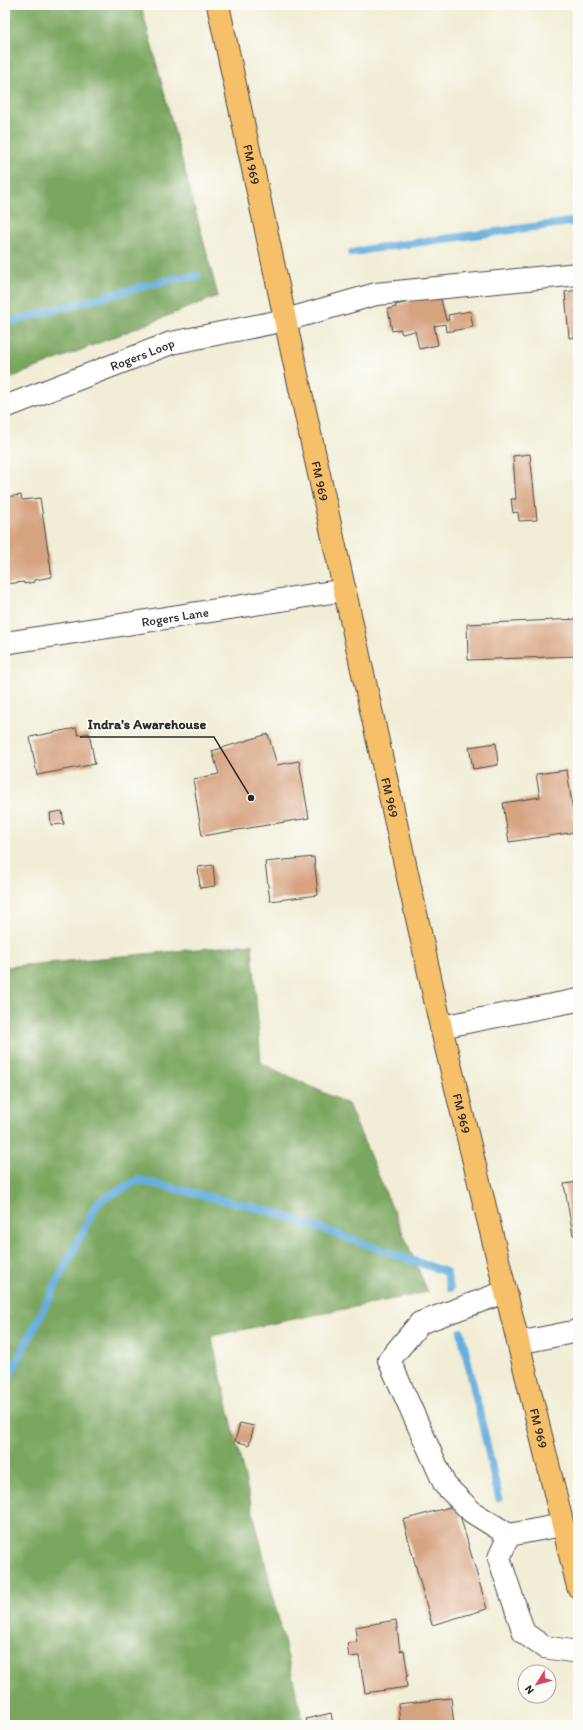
<svg xmlns="http://www.w3.org/2000/svg" width="583" height="1730" viewBox="0 0 583 1730" font-family="Itim,sans-serif">
  <style>
    .forest { fill: #7aa660; stroke: #526846 }
    .lines { fill: none; stroke-linecap: round; stroke-linejoin: round }
    .stream { stroke: #66aedd; stroke-width: 8 }
    .building { fill: #d6a381 }
    .minor-casing { stroke: #494845; stroke-width: 24 }
    .major-casing { stroke: #494845; stroke-width: 24 }
    .minor { stroke: #fff; stroke-width: 22 }
    .major { stroke: #f6c06b; stroke-width: 22 }
    .labels { text-anchor: middle; stroke-width: 3.5; stroke-linejoin: round; paint-order: stroke }
    .street-label { font-size: 13px; fill: #2b2b2b; stroke: #fdfcf7 }
    .leader { fill: none; stroke: #2b2b2b; stroke-width: 1.5 }
    .callout-dot { fill: #2b2b2b; stroke: #fdfcf7; stroke-width: 1.5 }
    .callout-label { font-size: 14px; text-anchor: middle; font-weight: bold; fill: #2b2b2b; stroke: #fdfcf7; stroke-width: 3.5; stroke-linejoin: round; paint-order: stroke }
  </style>
  <rect width="100%" height="100%" fill="#fdfcf7"/>
  <filter id="ink" filterUnits="userSpaceOnUse"><feTurbulence type="fractalNoise" baseFrequency=".025" numOctaves="2"/><feDisplacementMap in="SourceGraphic" scale="8" xChannelSelector="R" yChannelSelector="G"/><feConvolveMatrix kernelMatrix="1 2 1 2 8 2 1 2 1" color-interpolation-filters="sRGB"/></filter>
  <filter id="wash" filterUnits="userSpaceOnUse"><feTurbulence type="fractalNoise" baseFrequency=".012" numOctaves="4" result="noise"/><feDisplacementMap in="SourceGraphic" scale="16" xChannelSelector="R" yChannelSelector="G"/><feGaussianBlur stdDeviation="0.9" result="paint"/><feColorMatrix in="noise" values="0 0 0 0 0 0 0 0 0 0 0 0 0 0 0 0 0 1.4 0 .05"/><feComposite in="paint" operator="in"/></filter>
  <g filter="url(#wash)">
    <rect width="100%" height="100%" fill="#f1edd6"/>
    <g class="forest">
      <polygon points="5,5 141,5 218,296 5,380"/>
      <polygon points="252,944 261,1063 348,1104 428,1292 211,1336 304,1725 5,1725 5,967"/>
    </g>
    <g class="lines">
      <g class="stream">
        <polyline points="352,253 370,249 578,221"/>
        <polyline points="5,323 172,279 198,276"/>
        <polyline points="461,1332 499,1498"/>
        <polyline points="5,1385 98,1202 138,1180 270,1211 446,1272 450,1288"/>
      </g>
    </g>
    <g id="blocks">
      <g class="building">
        <polygon points="578,290 578,337 569,338 565,292"/>
        <polygon points="440,295 446,320 449,320 448,315 470,311 473,327 446,332 445,324 434,326 438,345 419,349 415,331 402,334 400,329 392,331 388,309 396,307 395,305"/>
        <polygon points="530,454 537,520 519,521 518,512 513,513 511,499 516,499 513,456"/>
        <polygon points="21,495 22,500 40,498 52,577 34,580 34,582 24,584 24,582 5,584 5,497"/>
        <polygon points="578,619 578,656 468,660 467,624"/>
        <polygon points="76,728 78,735 89,733 95,764 37,775 30,737"/>
        <polygon points="268,734 277,765 299,761 309,818 202,836 193,779 219,774 212,751"/>
        <polygon points="496,743 498,765 473,769 469,747"/>
        <polygon points="567,770 576,832 509,842 503,803 540,797 536,774"/>
        <polygon points="62,811 64,824 51,825 50,813"/>
        <polygon points="314,857 318,895 270,901 265,862"/>
        <polygon points="213,865 215,886 200,888 198,867"/>
        <polygon points="578,1182 578,1234 573,1235 564,1184"/>
        <polygon points="240,1423 254,1426 249,1445 235,1441"/>
        <polygon points="457,1505 487,1609 432,1625 403,1520"/>
        <polygon points="396,1620 400,1651 404,1650 408,1676 406,1677 407,1687 365,1693 359,1656 349,1657 347,1643 357,1642 355,1627"/>
        <polygon points="451,1698 454,1725 400,1725 398,1704"/>
        <polygon points="331,1713 333,1725 308,1725 306,1719"/>
      </g>
    </g>
  </g>
  <g filter="url(#ink)">
    <use href="#blocks" fill-opacity="0" stroke="#494845" stroke-width="1"/>
    <g class="lines">
      <g class="minor-casing">
        <g id="minor">
          <path id="s1" d="M5 407 171 343 286 320 376 294 578 274"/>
          <path id="s2" d="M5 643 345 590"/>
          <polyline points="441,1027 578,1000"/>
          <polyline points="505,1292 420,1323 389,1360 445,1485 472,1512 509,1535"/>
          <polyline points="518,1343 578,1331"/>
          <polyline points="562,1525 509,1535 499,1558 524,1633 544,1647 578,1652"/>
        </g>
      </g>
      <g class="major-casing">
        <g id="major">
          <path id="s3" d="M218 5 294 361 441 1027 578 1587"/>
        </g>
      </g>
      <use href="#minor" class="minor"/>
      <use href="#major" class="major"/>
    </g>
  </g>
  <g class="labels">
    <g class="street-label">
      <text dy="5" stroke="none"><textPath href="#s3" startOffset="163">FM 969</textPath></text>
      <text dy="5" stroke="none"><textPath href="#s1" startOffset="147">Rogers Loop</textPath></text>
      <text dy="5" stroke="none"><textPath href="#s3" startOffset="487">FM 969</textPath></text>
      <text dy="5" stroke="none"><textPath href="#s2" startOffset="172">Rogers Lane</textPath></text>
      <text dy="5" stroke="none"><textPath href="#s3" startOffset="811">FM 969</textPath></text>
      <text dy="5" stroke="none"><textPath href="#s3" startOffset="1135">FM 969</textPath></text>
      <text dy="5" stroke="none"><textPath href="#s3" startOffset="1459">FM 969</textPath></text>
    </g>
  </g>
  <path class="leader" d="M251 798L214 737H80"/>
  <circle class="callout-dot" cx="251" cy="798" r="4"/>
  <g class="callout-label">
    <text x="147" y="729">Indra's Awarehouse</text>
  </g>
  <rect width="583" height="1730" fill="none" stroke="#fdfcf7" stroke-width="20"/>
  <g transform="translate(537 1684) rotate(233)"><circle r="19" fill="#fdfcf7" stroke="#a9a8a5"/>
  <path d="M0-3L7 15L0 10L-7 15Z" fill="#d1495b"/>
  <text y="-6" font-size="11" font-weight="bold" text-anchor="middle" fill="#2b2b2b">N</text>
  </g>
</svg>
